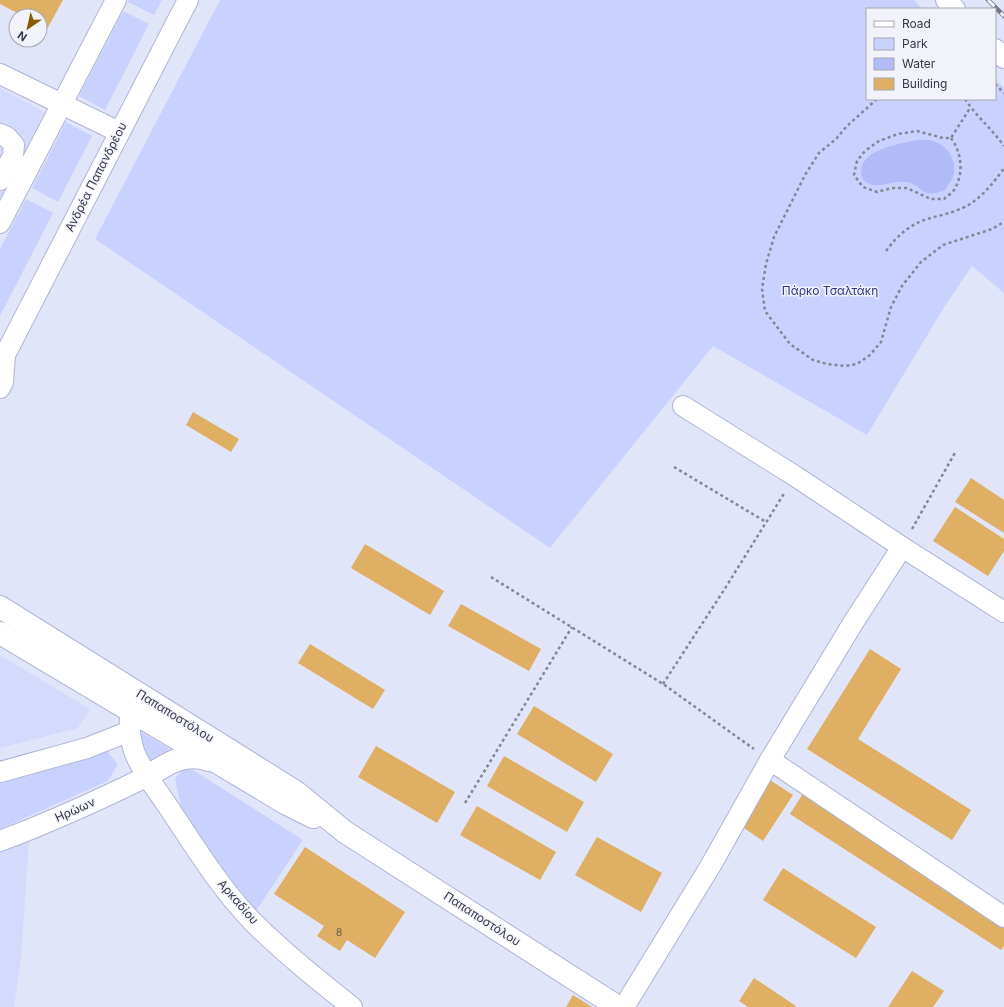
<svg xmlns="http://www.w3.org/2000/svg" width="1004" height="1007" viewBox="0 0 1004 1007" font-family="Inter,sans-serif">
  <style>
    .built { fill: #d4dafb }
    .green { fill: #c9d2fe }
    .water { fill: #b0bbf8 }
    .building { fill: #dfaf63 }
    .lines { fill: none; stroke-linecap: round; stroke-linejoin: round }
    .minor-casing { stroke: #aeb4d5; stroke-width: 22 }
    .major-casing { stroke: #aeb4d5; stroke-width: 24 }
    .path { stroke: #838697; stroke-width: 2.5; stroke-dasharray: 3 3; stroke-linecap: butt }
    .minor { stroke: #fff; stroke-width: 20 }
    .major { stroke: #fff; stroke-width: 22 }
    .rail-casing { stroke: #727585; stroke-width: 4.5 }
    .rail { stroke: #f2f3fa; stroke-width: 3; stroke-dasharray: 9; stroke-linecap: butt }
    .labels { text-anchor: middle; stroke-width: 3; stroke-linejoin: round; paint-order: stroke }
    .number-label { font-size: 10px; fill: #5f554c }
    .street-label { font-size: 12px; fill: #343744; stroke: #f2f3fa }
    .park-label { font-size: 12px; fill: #303287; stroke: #f2f3fa }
  </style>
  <rect width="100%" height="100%" fill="#e1e5fa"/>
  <g class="built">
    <polygon points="0,88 51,116 0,212"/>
    <polygon points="0,655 90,709 78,728 0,748"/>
    <polygon points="29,840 21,959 14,1007 0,1007 0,851"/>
  </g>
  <g class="green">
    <polygon points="129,0 162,0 154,15 128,2"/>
    <polygon points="220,0 914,0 923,9 867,9 867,99 995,99 995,79 1004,88 1004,293 972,266 945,306 867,435 713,346 550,548 95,239"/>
    <polygon points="123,11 149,24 105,110 79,96"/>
    <polygon points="66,122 92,136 58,202 32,188"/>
    <polygon points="26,199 53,213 0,316 0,249"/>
    <polygon points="143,733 170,749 171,755 147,766 137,735"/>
    <polygon points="105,749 118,764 108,781 0,829 0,781"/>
    <polygon points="183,769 193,770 303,840 256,911 242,900 208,852 181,807 175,779"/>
  </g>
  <path class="water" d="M917 140C923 140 928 139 933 141 947 145 956 159 954 173 953 179 948 185 945 190 920 200 924 185 906 182 893 180 880 188 870 184 865 182 861 178 861 173 860 149 900 144 917 140Z"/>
  <g class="building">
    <polygon points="0,0 63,0 47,29 40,25 40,16 23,16 0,4"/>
    <polygon points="193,412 239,439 231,452 186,425"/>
    <polygon points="971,478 1004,500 1004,533 955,502"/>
    <polygon points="955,507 1004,539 1004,551 988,576 933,541"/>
    <polygon points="365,544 444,591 430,615 351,568"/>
    <polygon points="461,604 541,649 529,671 448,626"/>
    <polygon points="310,644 385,690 373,709 298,663"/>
    <polygon points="870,649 901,669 858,739 971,810 952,840 807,749"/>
    <polygon points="534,706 613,754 596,782 517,734"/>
    <polygon points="376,746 455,792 437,823 358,777"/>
    <polygon points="504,756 584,802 567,832 487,786"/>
    <polygon points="770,780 793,795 763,841 741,826"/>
    <polygon points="804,792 1004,922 1004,946 1001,950 790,814"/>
    <polygon points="477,806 556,852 540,880 460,835"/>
    <polygon points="597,837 662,873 641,912 575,875"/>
    <polygon points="305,847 405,912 375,958 347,940 340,951 317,936 324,926 274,894"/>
    <polygon points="783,868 876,927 856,958 763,900"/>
    <polygon points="912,971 944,991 933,1007 888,1007"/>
    <polygon points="754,978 796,1006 795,1007 748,1007 739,1001"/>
    <polygon points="573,995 592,1007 566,1007"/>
  </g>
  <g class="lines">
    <g class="minor-casing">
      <g id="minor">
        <polyline points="946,0 955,9"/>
        <polyline points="995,49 1004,58"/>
        <polyline points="0,74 119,132"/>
        <polyline points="0,134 7,137 14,145 13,156 0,180"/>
        <polyline points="0,223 116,0"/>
        <polyline points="0,360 5,355 188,0"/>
        <polyline points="0,388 3,382 5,355"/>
        <polyline points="683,406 795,476 902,547 1004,612"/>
        <path d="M131 712C128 725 130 738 134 751 141 770 157 790 169 808 195 847 220 888 253 922 284 953 318 980 352 1007"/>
        <polyline points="770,760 1004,917"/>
        <polyline points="0,772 87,748 130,731"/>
        <path d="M0 841C51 822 99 800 148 776"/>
        <polyline points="624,1007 711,865 770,760 853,623 902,547"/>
      </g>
    </g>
    <g class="major-casing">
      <g id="major">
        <polyline points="0,607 296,792 345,832 618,1007"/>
        <polyline points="0,633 287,804 313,817"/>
        <path d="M148 776C168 763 185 752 209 760"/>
      </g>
    </g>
    <g class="path">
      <polyline points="995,84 1004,93"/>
      <polyline points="877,99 847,126 836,139 819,153 805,175 774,237 766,264 762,289 765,311 790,344 813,360 827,364 845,366 857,364 870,355 881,342 891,307 902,286 921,262 943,245 992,229 1004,222"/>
      <path d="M965 99C976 116 992 129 1004 146"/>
      <path d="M951 138C962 153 964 174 954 190 951 194 947 196 944 199H931L907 188H892L877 192 863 187 854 175 857 161 865 151 879 141 898 134 917 131 943 138H951L970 108"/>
      <path d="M886 251C897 236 909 225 927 219 941 215 957 212 970 204 984 195 995 181 1004 168"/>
      <polyline points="674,467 766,522"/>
      <polyline points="912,529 956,451"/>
      <polyline points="491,577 663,684 754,749"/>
      <polyline points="663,684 724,590 785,492"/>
      <polyline points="465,803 572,627"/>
    </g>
    <use href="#minor" class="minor"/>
    <use href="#major" class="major"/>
    <g class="rail-casing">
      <polyline id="rail" points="988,0 1004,16"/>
    </g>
    <use href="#rail" class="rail"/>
  </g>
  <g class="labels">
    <g class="number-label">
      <text x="339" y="936">8</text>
    </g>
    <g class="street-label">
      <text transform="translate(96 177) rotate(-63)" y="4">Ανδρέα Παπανδρέου</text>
      <text transform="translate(175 716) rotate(32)" y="4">Παπαποστόλου</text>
      <text transform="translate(75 810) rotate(-24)" y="4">Ηρώων</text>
      <text transform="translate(238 902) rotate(49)" y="4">Αρκαδίου</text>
      <text transform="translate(482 919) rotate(33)" y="4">Παπαποστόλου</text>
    </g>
    <g class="park-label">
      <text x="830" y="295">Πάρκο Τσαλτάκη</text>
    </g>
  </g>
  <rect x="866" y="8" width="130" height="92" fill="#f2f3fa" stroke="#a6a8b1"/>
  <rect x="874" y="21" width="20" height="6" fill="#ffffff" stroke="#a6a8b1"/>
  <text x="902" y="28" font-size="12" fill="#343744">Road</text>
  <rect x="874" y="38" width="20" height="12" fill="#c9d2fe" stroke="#a6a8b1"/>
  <text x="902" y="48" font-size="12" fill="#343744">Park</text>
  <rect x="874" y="58" width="20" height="12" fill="#b0bbf8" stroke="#a6a8b1"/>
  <text x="902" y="68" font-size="12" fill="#343744">Water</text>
  <rect x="874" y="78" width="20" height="12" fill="#dfaf63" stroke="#a6a8b1"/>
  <text x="902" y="88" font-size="12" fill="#343744">Building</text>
  <g transform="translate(28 28) rotate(214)"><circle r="19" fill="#f2f3fa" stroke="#a6a8b1"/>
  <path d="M0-3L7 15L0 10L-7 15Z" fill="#8a5e00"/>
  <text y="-6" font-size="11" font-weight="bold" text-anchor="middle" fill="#343744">N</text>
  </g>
</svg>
